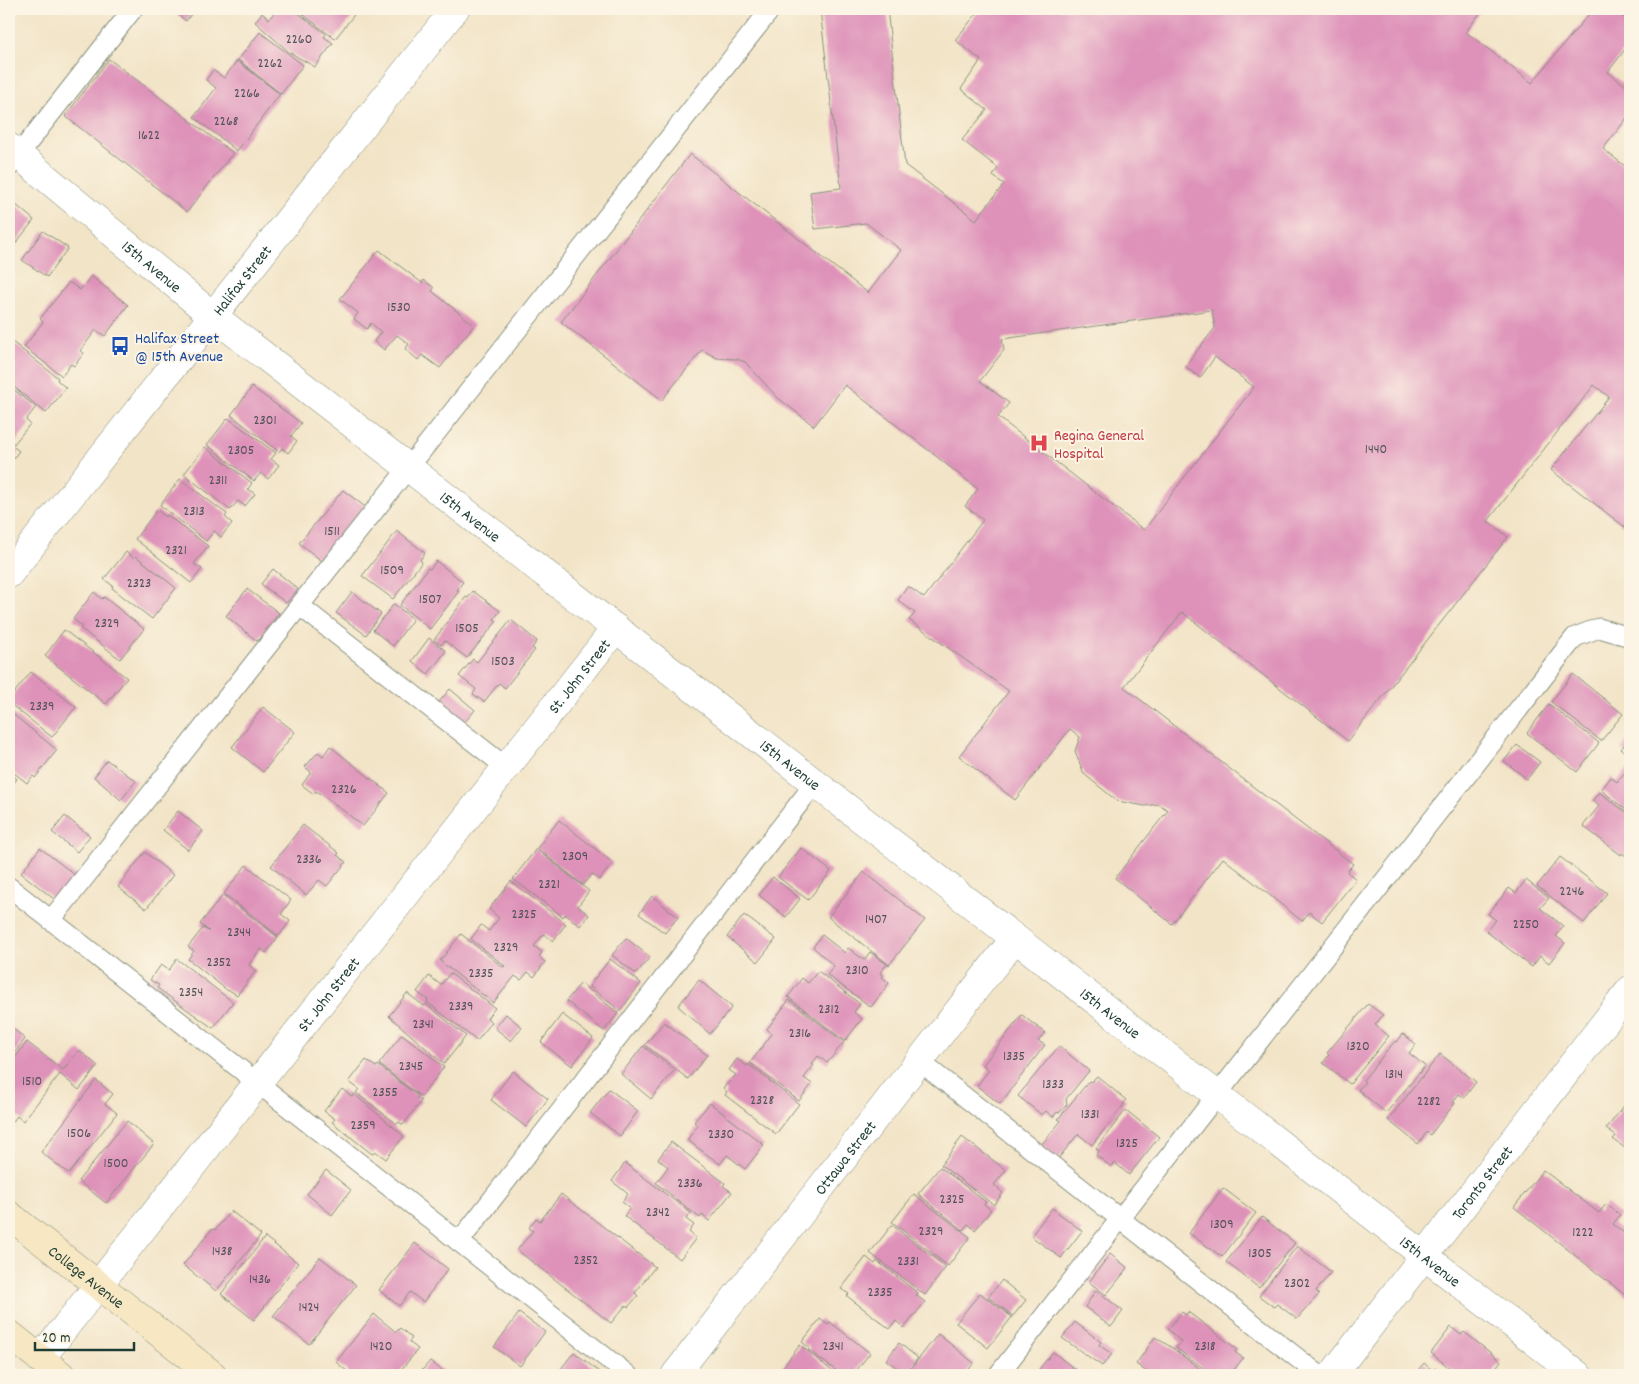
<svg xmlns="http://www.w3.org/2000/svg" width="1639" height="1384" viewBox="0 0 1639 1384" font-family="Dekko,sans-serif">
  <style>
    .building { fill: #de92b9; fill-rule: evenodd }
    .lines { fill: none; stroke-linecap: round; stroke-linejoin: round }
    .lane-casing { stroke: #88907e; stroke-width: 21 }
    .street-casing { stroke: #88907e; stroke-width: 29 }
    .secondary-casing { stroke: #88907e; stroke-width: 29 }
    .lane { stroke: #fff; stroke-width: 19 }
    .street { stroke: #fff; stroke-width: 28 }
    .secondary { stroke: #f7e8c3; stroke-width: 28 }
    .labels { text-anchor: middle; stroke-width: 4; stroke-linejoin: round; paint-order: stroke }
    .number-label { font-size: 14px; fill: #4f5255 }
    .street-label { font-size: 16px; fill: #1f3d34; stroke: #fcf5e5 }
    .transit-label { font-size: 16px; fill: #164399; stroke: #fcf5e5; text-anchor: start }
    .health-label { font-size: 16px; fill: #be3a42; stroke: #fcf5e5; text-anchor: start }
  </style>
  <rect width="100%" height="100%" fill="#fcf5e5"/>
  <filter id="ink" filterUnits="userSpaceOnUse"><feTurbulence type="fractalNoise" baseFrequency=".02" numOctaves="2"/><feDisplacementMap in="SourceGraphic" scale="10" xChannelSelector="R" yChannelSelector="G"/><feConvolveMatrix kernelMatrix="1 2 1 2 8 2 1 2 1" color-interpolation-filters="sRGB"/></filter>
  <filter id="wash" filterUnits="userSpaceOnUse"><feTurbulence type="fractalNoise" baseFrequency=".0096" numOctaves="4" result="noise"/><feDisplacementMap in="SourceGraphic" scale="20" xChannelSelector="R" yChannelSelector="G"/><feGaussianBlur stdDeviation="1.12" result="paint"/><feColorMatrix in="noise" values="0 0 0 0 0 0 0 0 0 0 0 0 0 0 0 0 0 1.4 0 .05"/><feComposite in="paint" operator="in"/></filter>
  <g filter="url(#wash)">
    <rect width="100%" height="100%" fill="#f2e4c7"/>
    <g id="blocks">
      <g class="building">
        <polygon points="170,9 192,9 194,10 186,21"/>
        <polygon points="277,9 293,9 326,34 324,37 333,43 315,67 289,52 255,22 262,13 269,19"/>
        <polygon points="296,9 354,9 357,11 335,39"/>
        <path d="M820 9H887L905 165 976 220 1004 184 993 176 998 168 962 140 987 110 961 89 981 60 955 40 978 12 975 9H1483L1466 32 1532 83 1593 9H1612L1630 22V43L1608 72 1630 89V114L1603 149 1630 170V531L1551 470 1609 397 1594 385 1488 521 1508 537 1348 741 1182 612 1124 687 1353 864 1347 872 1356 879 1322 922 1309 912 1302 921 1223 858 1172 924 1115 878 1168 810 1158 804 1145 806 1117 801 1084 774 1075 751 1080 737 1070 729 1015 800 959 756 1009 691 909 620 915 613 898 600 908 586 924 598 983 520 965 506 978 489 845 385 814 426 777 397 745 362 737 359 717 358 702 350 662 400 561 322 690 154 868 293 901 250 866 223 815 229 810 192 841 188ZM1212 310 1215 328 1185 366 1200 378 1215 357 1254 387 1144 530 998 417 1009 403 980 381 1004 350 1002 339Z"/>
        <polygon points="260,32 303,65 281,94 238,60"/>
        <polygon points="109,59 233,153 187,212 65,116"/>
        <polygon points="237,61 280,94 237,151 194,117 216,88 206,80 213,70 224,78"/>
        <polygon points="9,199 34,220 9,252"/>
        <polygon points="43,231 68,248 47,277 22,260"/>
        <polygon points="379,250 422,283 424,280 434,288 432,291 474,325 440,368 422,355 418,360 405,349 409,344 397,335 384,350 374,341 381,332 371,323 367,329 354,319 358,313 340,299"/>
        <polygon points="91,276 128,305 105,336 96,330 80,351 84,353 74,366 71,364 62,376 24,347 43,322 40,319 69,282 80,290"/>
        <polygon points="11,341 58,378 57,380 66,388 46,413 9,383 9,344"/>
        <polygon points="9,386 36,407 26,420 30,424 14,444 9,439"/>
        <polygon points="252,387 301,423 291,436 297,441 288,453 282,448 279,452 231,415"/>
        <polygon points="228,418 276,453 271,459 279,465 268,479 261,473 254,481 207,445"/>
        <polygon points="9,443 19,451 9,464"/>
        <polygon points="205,447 252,483 248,489 255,494 245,506 238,501 230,510 184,474"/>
        <polygon points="180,479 227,514 225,517 232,523 221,537 214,531 206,541 160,505"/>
        <polygon points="343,490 368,509 327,565 299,543"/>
        <polygon points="157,510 166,517 167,515 208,546 194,564 202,569 191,583 135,539"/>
        <polygon points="397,531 425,553 420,560 422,562 393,599 362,576"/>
        <polygon points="126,552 134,558 136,556 176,588 152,619 112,588 113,586 104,579"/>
        <polygon points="436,561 463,582 457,590 459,591 430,629 400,605 428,568 430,569"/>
        <polygon points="273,569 298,589 286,603 261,584"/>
        <polygon points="247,589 279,613 257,641 226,616"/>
        <polygon points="473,591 500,611 494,619 497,621 467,658 445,641 441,645 434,640 466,597 468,598"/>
        <polygon points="94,592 102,599 104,597 144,629 120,659 80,628 82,626 73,619"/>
        <polygon points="352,592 381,614 366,635 336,613"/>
        <polygon points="394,604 413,619 393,646 373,630"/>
        <polygon points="511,620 537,641 532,648 535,650 505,688 499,683 484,702 473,694 476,689 459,676 473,659 477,662"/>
        <polygon points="64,630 127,678 106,704 45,656"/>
        <polygon points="429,638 446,651 428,674 412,661"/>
        <polygon points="31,672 76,707 52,737 9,703 9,699"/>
        <polygon points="1573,674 1623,714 1601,741 1551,702"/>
        <polygon points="450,689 475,710 463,724 438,703"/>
        <polygon points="1549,704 1599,743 1577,772 1527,733"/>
        <polygon points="263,707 295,732 263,772 232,747"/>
        <polygon points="10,712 57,750 35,778 33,776 27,783 9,769"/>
        <polygon points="1630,737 1630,756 1621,749"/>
        <polygon points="1517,745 1540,762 1527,779 1504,761"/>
        <polygon points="330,746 389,793 363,826 331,801 316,791 314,794 302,785 311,772 305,767 318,752 323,756"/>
        <polygon points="107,760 136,781 121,800 94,777"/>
        <polygon points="1630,766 1630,813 1601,790 1611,777 1617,782"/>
        <polygon points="9,773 17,779 9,789"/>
        <polygon points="1599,792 1630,815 1630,859 1622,853 1621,855 1583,826 1599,806 1592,801"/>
        <polygon points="178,811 203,831 188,850 163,830"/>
        <polygon points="65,816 90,836 77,852 52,832"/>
        <polygon points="559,820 613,863 599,880 592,874 583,885 537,848"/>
        <polygon points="303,825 339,853 337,855 346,862 327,886 319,880 306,895 271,866"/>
        <polygon points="40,848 79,878 59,903 21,873"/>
        <polygon points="801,848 831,871 808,900 778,877"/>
        <polygon points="536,849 589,891 578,906 589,915 580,926 565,914 563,917 513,879"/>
        <polygon points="145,852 173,875 146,909 118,887"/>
        <polygon points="1560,857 1607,893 1584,923 1537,886"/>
        <polygon points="246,865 291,900 281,914 290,921 279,936 224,894"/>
        <polygon points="864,872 925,920 889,965 828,917"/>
        <polygon points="773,877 800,899 786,917 759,895"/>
        <polygon points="1526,880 1549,898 1540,908 1563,926 1556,936 1565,943 1549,963 1540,956 1532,967 1486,931 1496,920 1488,914 1509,888 1516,893"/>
        <polygon points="511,881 566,924 553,941 544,934 534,946 542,952 539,957 545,962 534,977 528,972 521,980 515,976 493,1003 440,961 461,934 503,967 505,966 471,939 481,925 489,931 499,918 489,909"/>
        <polygon points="223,895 278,937 266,953 261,949 250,963 249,965 256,971 237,995 229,990 228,991 188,959 194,951 188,947 203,928 209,931 200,924"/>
        <polygon points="652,896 678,917 665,933 639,914"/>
        <polygon points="744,915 776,939 758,962 727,937"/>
        <polygon points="822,935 845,953 848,948 864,960 870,952 887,964 880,973 883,975 882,977 889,983 871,1007 827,975 834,966 813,947"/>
        <polygon points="626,938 650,957 636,974 612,955"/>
        <polygon points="177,959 233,1002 213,1028 157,988 159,985 150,980 161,965 169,970"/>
        <polygon points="610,959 641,983 620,1011 589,986"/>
        <polygon points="818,971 860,1004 854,1012 862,1019 845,1041 788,997 802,978 808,983"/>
        <polygon points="450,973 495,1008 487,1018 492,1022 477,1041 427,1002 428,1000 417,992 429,976 441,985"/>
        <polygon points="699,980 732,1007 710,1034 678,1006"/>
        <polygon points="581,983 618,1013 604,1031 566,1001"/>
        <polygon points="407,993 424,1006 426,1004 466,1036 444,1064 389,1016"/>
        <polygon points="789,1000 844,1042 827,1063 818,1056 812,1064 814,1065 804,1078 812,1084 799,1101 750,1063 772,1034 767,1029"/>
        <polygon points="1368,1004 1383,1015 1375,1025 1389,1036 1350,1084 1323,1063 1329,1055 1327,1053"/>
        <polygon points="506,1014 522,1027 511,1041 495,1028"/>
        <polygon points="562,1014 593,1038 572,1066 541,1042"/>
        <polygon points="1022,1015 1045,1033 1038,1041 1045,1045 1000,1104 977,1086 989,1070 983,1065"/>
        <polygon points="664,1022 707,1055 688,1079 645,1045"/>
        <polygon points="9,1025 25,1039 9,1060"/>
        <polygon points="402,1034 444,1067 421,1097 379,1064"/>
        <polygon points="1403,1034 1416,1044 1409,1053 1425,1066 1386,1113 1358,1090 1365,1082 1363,1080 1395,1041 1397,1042"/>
        <polygon points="27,1042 63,1070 79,1050 98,1066 79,1090 60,1074 23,1121 17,1116 9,1127 9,1065"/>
        <polygon points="643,1046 674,1071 651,1099 621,1074"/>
        <polygon points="1059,1046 1089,1071 1066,1099 1067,1105 1060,1112 1056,1113 1053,1117 1046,1111 1042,1115 1018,1096"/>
        <polygon points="1440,1054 1476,1082 1464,1098 1459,1094 1453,1102 1455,1103 1430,1135 1427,1132 1418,1144 1388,1120"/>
        <polygon points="737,1059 747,1066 748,1064 799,1104 776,1134 725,1095 727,1092 723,1088 736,1075 729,1070"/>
        <polygon points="366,1060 376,1067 378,1065 418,1096 417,1098 421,1101 403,1125 399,1122 397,1124 356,1093 359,1089 349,1082"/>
        <polygon points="513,1071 548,1099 526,1127 491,1100"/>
        <polygon points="1097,1076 1126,1100 1122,1107 1092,1145 1078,1134 1058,1159 1041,1145 1061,1121 1058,1119 1089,1081 1091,1082"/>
        <polygon points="96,1080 113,1094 105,1104 117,1113 69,1174 41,1152"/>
        <polygon points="342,1089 352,1097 354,1094 404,1136 386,1159 375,1151 372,1154 332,1122 335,1119 324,1111"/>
        <polygon points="609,1089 638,1111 620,1136 590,1113"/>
        <polygon points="1627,1102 1630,1104 1630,1152 1613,1139 1616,1136 1606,1129"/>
        <polygon points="710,1103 764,1145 745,1169 727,1155 720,1164 687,1140 698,1125 694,1122"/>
        <polygon points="1126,1110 1159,1137 1129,1175 1115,1163 1111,1167 1096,1155 1099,1151 1096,1148"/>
        <polygon points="127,1121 154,1144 106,1203 78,1181"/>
        <polygon points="962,1137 1006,1170 994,1185 1003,1193 994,1205 941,1165"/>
        <polygon points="671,1142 725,1183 723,1186 732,1192 709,1221 702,1215 700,1218 656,1183 668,1167 658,1159"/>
        <polygon points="625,1163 691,1213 686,1219 694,1225 689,1232 696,1238 680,1259 624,1216 630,1208 622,1202 628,1194 612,1181"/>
        <polygon points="940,1167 986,1202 984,1204 991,1210 975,1230 968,1224 963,1230 918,1194"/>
        <polygon points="326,1170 351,1190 332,1215 307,1194"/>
        <polygon points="1543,1170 1599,1213 1606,1204 1620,1215 1613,1224 1630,1238 1630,1299 1514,1207"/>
        <polygon points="1223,1188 1256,1213 1222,1257 1189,1233"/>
        <polygon points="561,1194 655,1267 635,1293 638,1296 628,1307 626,1305 611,1323 517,1250 533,1231 529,1228 536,1218 540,1221"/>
        <polygon points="914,1194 970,1237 948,1266 892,1222"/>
        <polygon points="1052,1208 1082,1231 1061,1258 1031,1236"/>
        <polygon points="231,1211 261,1235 216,1291 183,1265 211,1230 216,1229"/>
        <polygon points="1262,1217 1295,1243 1259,1288 1226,1262"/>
        <polygon points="892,1225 946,1267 925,1295 870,1253"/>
        <polygon points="265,1237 298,1263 254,1320 221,1294"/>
        <polygon points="415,1243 448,1269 423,1302 410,1292 399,1306 379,1290"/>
        <polygon points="1297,1246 1331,1272 1316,1291 1319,1294 1297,1319 1277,1304 1274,1307 1259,1296"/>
        <polygon points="1110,1254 1128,1268 1106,1295 1089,1282"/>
        <polygon points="320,1257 356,1285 309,1344 273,1316"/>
        <polygon points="866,1257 875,1264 877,1261 918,1293 916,1295 925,1302 904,1328 896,1321 890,1329 847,1296 849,1294 841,1289"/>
        <polygon points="1002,1280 1026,1300 1013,1316 988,1297"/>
        <polygon points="1096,1290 1123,1311 1111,1327 1085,1307"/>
        <polygon points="980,1293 1012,1317 988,1348 956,1323"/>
        <polygon points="1182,1312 1186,1315 1188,1312 1237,1349 1235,1352 1243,1358 1230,1375 1212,1375 1176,1348 1181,1342 1168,1329"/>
        <polygon points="519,1313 545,1332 520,1366 494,1347"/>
        <polygon points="374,1314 396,1332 400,1328 412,1338 409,1342 418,1349 397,1375 346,1375 348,1372 336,1362"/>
        <polygon points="820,1319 828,1325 830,1322 870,1353 856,1371 863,1375 842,1375 808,1350 810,1348 802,1342"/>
        <polygon points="1075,1322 1101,1342 1099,1345 1112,1354 1102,1366 1062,1338"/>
        <polygon points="1451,1327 1461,1335 1464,1332 1501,1361 1490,1375 1458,1375 1431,1353"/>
        <polygon points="938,1334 974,1363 964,1375 906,1375"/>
        <polygon points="1155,1337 1174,1349 1208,1375 1151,1375 1136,1364"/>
        <polygon points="899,1343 918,1358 906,1374 886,1360"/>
        <polygon points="800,1345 837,1375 781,1375 778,1373"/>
        <polygon points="574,1352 603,1375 556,1375"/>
        <polygon points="1053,1352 1077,1371 1074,1375 1047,1375 1039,1369"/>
        <polygon points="430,1361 448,1375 418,1375"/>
        <polygon points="1424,1363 1433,1371 1435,1368 1444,1375 1414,1375"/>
      </g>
    </g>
  </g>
  <g filter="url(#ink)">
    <use href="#blocks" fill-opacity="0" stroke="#88907e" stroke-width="1"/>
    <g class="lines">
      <g class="lane-casing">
        <g id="lane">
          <polyline points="9,167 133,9"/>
          <polyline points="300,606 507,768"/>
          <polyline points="9,887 628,1375"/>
          <polyline points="51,920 771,9"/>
          <polyline points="919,1061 1319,1375"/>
          <polyline points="459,1242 815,783"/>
          <polyline points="998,1375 1575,637 1599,628 1630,637"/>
        </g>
      </g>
      <g class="street-casing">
        <g id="street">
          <path id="s1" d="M9 147 213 316 1578 1375"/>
          <path id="s2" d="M9 574 455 9"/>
          <path id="s3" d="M40 1359 616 628"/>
          <path id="s4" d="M675 1375 1015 938"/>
          <path id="s5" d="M1332 1375 1630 990"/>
        </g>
      </g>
      <g class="secondary-casing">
        <g id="secondary">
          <path id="s6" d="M9 1215 213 1375"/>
          <polyline points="9,1334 61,1375"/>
        </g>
      </g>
      <use href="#lane" class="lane"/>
      <use href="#street" class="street"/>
      <use href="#secondary" class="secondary"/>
    </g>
  </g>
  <defs>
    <g id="bus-bare" transform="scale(1.5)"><path d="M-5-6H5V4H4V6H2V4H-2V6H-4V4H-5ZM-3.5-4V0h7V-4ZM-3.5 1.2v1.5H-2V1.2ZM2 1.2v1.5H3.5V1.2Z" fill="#1a4fb4" stroke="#fcf5e5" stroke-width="2.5" paint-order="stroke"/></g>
    <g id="hospital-bare" transform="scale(1.5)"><path d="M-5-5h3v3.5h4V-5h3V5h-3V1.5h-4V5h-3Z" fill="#e0444e" stroke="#fcf5e5" stroke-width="2.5" paint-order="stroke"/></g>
  </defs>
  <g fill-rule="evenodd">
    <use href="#bus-bare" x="120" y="346"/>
    <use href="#hospital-bare" x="1039" y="443"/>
  </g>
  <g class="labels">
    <g class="number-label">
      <text x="299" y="43">2260</text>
      <text x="270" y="67">2262</text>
      <text x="247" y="97">2266</text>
      <text x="226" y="125">2268</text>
      <text x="149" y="139">1622</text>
      <text x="399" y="311">1530</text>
      <text x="265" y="424">2301</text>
      <text x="1376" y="453">1440</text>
      <text x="241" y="454">2305</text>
      <text x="218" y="484">2311</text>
      <text x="194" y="515">2313</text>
      <text x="332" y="535">1511</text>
      <text x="176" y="554">2321</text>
      <text x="392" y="574">1509</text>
      <text x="139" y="587">2323</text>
      <text x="430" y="603">1507</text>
      <text x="107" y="627">2329</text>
      <text x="467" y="632">1505</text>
      <text x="503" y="665">1503</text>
      <text x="42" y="710">2339</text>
      <text x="344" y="793">2326</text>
      <text x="575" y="860">2309</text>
      <text x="309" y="863">2336</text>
      <text x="549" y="888">2321</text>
      <text x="1572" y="895">2246</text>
      <text x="524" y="918">2325</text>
      <text x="876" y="923">1407</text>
      <text x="1526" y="928">2250</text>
      <text x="239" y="936">2344</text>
      <text x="506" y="951">2329</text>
      <text x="219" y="966">2352</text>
      <text x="857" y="974">2310</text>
      <text x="481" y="977">2335</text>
      <text x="191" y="996">2354</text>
      <text x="461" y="1010">2339</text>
      <text x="829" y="1013">2312</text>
      <text x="423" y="1028">2341</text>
      <text x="800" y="1037">2316</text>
      <text x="1358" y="1050">1320</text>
      <text x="1014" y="1060">1335</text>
      <text x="411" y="1070">2345</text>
      <text x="1394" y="1078">1314</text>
      <text x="32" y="1085">1510</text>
      <text x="1053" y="1088">1333</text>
      <text x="385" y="1096">2355</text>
      <text x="762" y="1104">2328</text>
      <text x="1429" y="1105">2282</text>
      <text x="1090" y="1118">1331</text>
      <text x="363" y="1129">2359</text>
      <text x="79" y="1137">1506</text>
      <text x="721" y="1138">2330</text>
      <text x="1127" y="1147">1325</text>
      <text x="116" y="1167">1500</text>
      <text x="690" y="1187">2336</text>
      <text x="952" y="1203">2325</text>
      <text x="658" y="1216">2342</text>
      <text x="1222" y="1228">1309</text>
      <text x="931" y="1235">2329</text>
      <text x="1583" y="1236">1222</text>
      <text x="222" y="1255">1438</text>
      <text x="1260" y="1257">1305</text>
      <text x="586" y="1264">2352</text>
      <text x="908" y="1265">2331</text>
      <text x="260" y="1283">1436</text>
      <text x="1297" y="1287">2302</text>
      <text x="880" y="1296">2335</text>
      <text x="309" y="1311">1424</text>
      <text x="381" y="1350">1420</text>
      <text x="833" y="1350">2341</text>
      <text x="1205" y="1350">2318</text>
    </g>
    <g class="street-label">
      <text dy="6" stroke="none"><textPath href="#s1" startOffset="186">15th Avenue</textPath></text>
      <text dy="6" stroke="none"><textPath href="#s2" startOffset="375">Halifax Street</textPath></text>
      <text dy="6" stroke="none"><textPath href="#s1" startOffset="591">15th Avenue</textPath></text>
      <text dy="6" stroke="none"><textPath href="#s3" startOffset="870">St. John Street</textPath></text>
      <text dy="6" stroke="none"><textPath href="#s1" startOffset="996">15th Avenue</textPath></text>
      <text dy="6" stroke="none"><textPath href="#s3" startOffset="465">St. John Street</textPath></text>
      <text dy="6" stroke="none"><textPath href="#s1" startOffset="1401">15th Avenue</textPath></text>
      <text dy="6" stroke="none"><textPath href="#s4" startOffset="276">Ottawa Street</textPath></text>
      <text dy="6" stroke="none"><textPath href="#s5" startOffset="244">Toronto Street</textPath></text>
      <text dy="6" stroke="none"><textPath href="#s1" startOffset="1806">15th Avenue</textPath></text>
      <text dy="6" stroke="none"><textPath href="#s6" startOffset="99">College Avenue</textPath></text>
    </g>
    <g class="transit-label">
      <text x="135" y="343">Halifax Street<tspan x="135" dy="18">@ 15th Avenue</tspan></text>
    </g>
    <g class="health-label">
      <text x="1054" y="440">Regina General<tspan x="1054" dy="18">Hospital</tspan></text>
    </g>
  </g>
  <rect width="1639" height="1384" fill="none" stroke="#fcf5e5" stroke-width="30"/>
  <path d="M35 1342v8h99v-8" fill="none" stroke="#1f3d34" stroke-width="2.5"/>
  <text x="42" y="1342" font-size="15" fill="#1f3d34" stroke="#fcf5e5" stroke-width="4" paint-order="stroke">20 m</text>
</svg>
